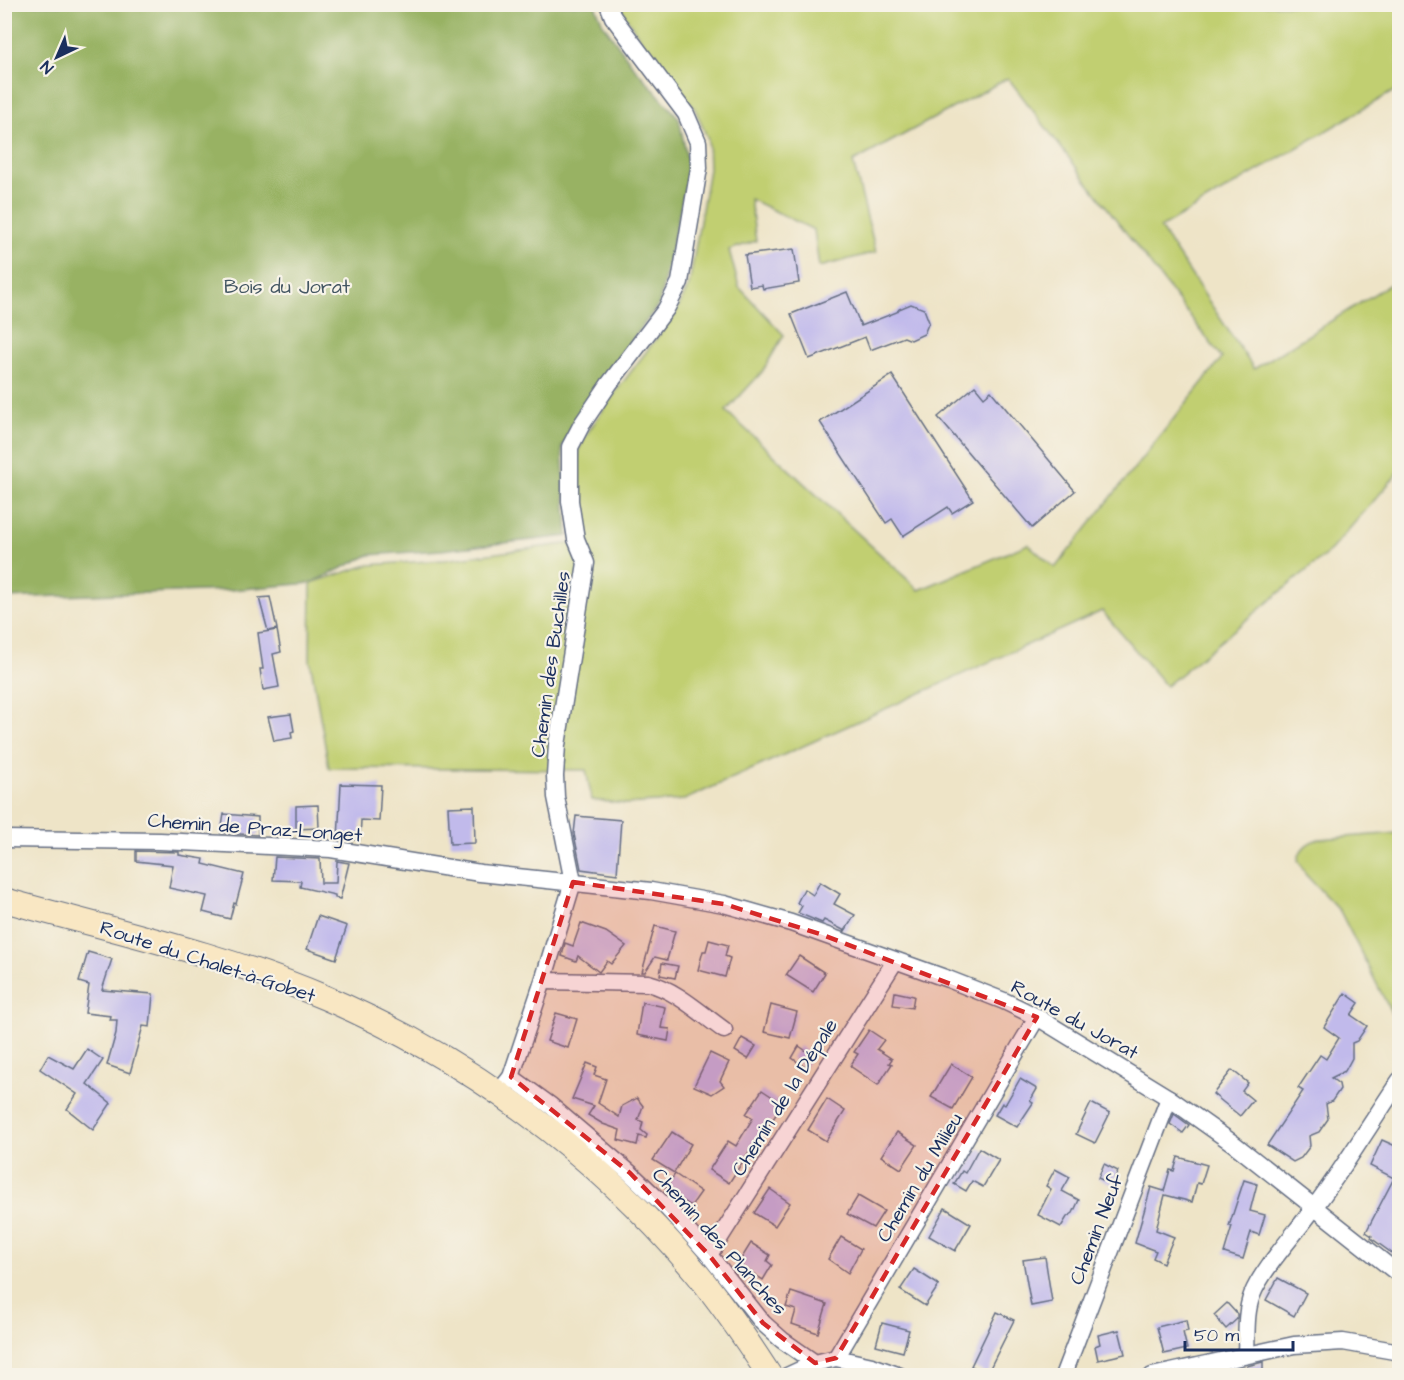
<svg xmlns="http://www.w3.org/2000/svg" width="1404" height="1380" viewBox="0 0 1404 1380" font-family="'Architects Daughter',sans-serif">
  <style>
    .green { fill: #c1cf71; stroke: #6e7f68; stroke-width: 1.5; fill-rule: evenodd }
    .forest { fill: #98b263; stroke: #5a7060; stroke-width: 1.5 }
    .building { fill: #c1baeb }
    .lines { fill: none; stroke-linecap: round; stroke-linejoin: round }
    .minor-casing { stroke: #656e83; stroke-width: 19 }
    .secondary-casing { stroke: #656e83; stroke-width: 26 }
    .minor { stroke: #fff; stroke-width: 16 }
    .secondary { stroke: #f9e7c3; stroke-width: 24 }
    .marked { fill: #d62828; fill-opacity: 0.2; stroke: #d62828; stroke-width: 4.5; stroke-dasharray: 12 8; stroke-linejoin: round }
    .labels { text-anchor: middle; stroke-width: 4.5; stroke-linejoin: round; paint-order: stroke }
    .park-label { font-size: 20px; fill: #445763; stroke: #f7f3e8 }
    .street-label { font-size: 20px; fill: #1b2f5e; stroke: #f7f3e8 }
  </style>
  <rect width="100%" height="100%" fill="#f7f3e8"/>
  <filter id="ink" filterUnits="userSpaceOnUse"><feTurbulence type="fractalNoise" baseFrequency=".0167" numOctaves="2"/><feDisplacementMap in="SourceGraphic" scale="12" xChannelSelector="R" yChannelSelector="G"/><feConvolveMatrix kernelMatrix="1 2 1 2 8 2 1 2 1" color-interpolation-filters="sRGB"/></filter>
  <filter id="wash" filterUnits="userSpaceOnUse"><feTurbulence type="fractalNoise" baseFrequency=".008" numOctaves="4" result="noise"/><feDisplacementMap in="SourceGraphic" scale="24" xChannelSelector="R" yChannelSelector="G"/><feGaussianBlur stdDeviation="1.35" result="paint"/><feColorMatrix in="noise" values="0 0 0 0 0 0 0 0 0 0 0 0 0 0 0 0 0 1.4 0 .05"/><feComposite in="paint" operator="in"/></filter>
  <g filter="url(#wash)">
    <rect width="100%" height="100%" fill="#eee4c7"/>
    <g class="green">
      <path d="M618 5H1399V88L1160 228 1254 369 1400 278 1399 472 1329 552 1166 686 1102 611 684 800 626 804 592 800 586 770 329 768 310 660 311 583 368 565 444 560 581 542 576 499 577 466 579 449 590 429 617 390 675 314 689 285 709 169 708 140 695 109 649 52ZM1008 78 1222 358 1055 568 1028 544 919 590 726 411 762 372 784 335 739 287 729 250 756 241 750 199 814 230 819 267 876 252 853 162Z"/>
      <path d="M1399 833H1400L1399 1028 1340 911 1306 875 1298 860C1300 848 1308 842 1319 839Z"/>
    </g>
    <polygon class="forest" points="4,5 595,5 603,24 633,66 679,118 689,169 659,304 604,378 562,447 568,536 441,550 369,555 311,583 231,590 5,598"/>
    <g id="blocks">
      <g class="building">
        <polygon points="794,249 799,283 763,289 762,285 750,287 745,255"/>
        <polygon points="847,292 861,326 897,312 899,309 911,304 924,309 929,322 924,334 911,340 904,337 870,350 865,337 809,359 791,314"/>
        <polygon points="892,375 973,500 952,513 948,507 903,536 892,519 886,523 820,422"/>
        <polygon points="975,386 984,397 991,391 1075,491 1032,528 938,417"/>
        <polygon points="270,597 277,629 268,631 259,598"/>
        <polygon points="277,630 281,652 273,654 279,687 263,690 260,669 263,669 258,633"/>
        <polygon points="291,714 294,731 291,732 292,738 274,741 268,717"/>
        <polygon points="341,784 381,785 379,821 361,820 360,840 338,839"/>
        <polygon points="318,805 319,828 296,829 296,806"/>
        <polygon points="474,806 475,843 450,844 448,807"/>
        <polygon points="224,814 258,817 258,835 221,833"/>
        <polygon points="576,816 621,820 617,874 581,869 574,834"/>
        <polygon points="136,851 179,852 179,855 204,859 203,864 244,874 236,904 234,903 230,919 203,912 207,896 169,888 173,865 136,861"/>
        <polygon points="275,857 320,859 321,883 336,883 337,861 349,863 340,899 335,898 335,895 300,887 301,881 273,880"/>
        <polygon points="820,882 840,894 834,904 855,915 845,931 824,920 822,923 798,913 802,906 797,903 804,889 813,895"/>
        <polygon points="318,916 347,926 336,959 307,949"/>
        <polygon points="581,923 606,932 626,946 611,964 607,961 599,972 578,956 576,961 562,956 565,943 573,946"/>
        <polygon points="655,926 675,931 667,960 655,957 645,972 642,972"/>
        <polygon points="709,940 728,945 725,956 730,958 725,977 698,970 703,951 706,951"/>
        <polygon points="88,952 112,959 102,990 153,994 150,1027 143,1026 130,1073 107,1065 116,1033 117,1020 110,1020 111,1016 85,1013 89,985 79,982"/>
        <polygon points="799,956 825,973 813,992 786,975"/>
        <polygon points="662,963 678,966 675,978 660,975"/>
        <polygon points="895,992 914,996 912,1008 893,1005"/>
        <polygon points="1345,993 1359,1003 1351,1015 1367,1026 1357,1041 1352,1043 1352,1058 1345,1071 1331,1078 1339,1084 1340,1089 1332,1101 1326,1104 1328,1119 1319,1132 1309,1136 1310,1146 1301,1158 1293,1162 1267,1145 1303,1091 1298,1088 1320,1055 1326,1059 1339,1038 1324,1027"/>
        <polygon points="642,1002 665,1007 661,1028 670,1029 668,1041 637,1035"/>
        <polygon points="771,1005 797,1012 790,1038 764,1032"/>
        <polygon points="556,1013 577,1019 568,1048 547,1041"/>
        <polygon points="869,1030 884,1040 877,1049 892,1059 889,1063 892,1064 878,1085 850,1066 858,1054 854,1052"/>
        <polygon points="742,1038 756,1046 748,1059 735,1051"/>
        <polygon points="799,1046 812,1055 805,1067 792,1058"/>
        <polygon points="87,1049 103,1060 87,1084 111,1103 93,1130 67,1109 77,1094 40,1069 48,1055 74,1069"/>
        <polygon points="710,1053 729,1062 720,1081 724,1086 712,1094 694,1086"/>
        <polygon points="587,1063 597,1067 594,1075 606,1079 598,1103 619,1117 622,1106 637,1098 643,1106 638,1120 643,1122 641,1130 647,1135 646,1138 639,1136 637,1145 618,1140 620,1130 603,1124 588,1115 594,1106 572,1099"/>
        <polygon points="951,1064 972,1077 953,1109 931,1097"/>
        <polygon points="1232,1070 1248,1083 1242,1091 1253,1100 1240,1116 1213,1094"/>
        <polygon points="1020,1079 1037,1089 1030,1101 1033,1103 1017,1127 995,1115 1002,1103 1005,1105"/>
        <polygon points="762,1090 783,1104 767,1128 765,1127 729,1183 709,1170 728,1141 736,1146 753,1118 746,1114"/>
        <polygon points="827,1099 845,1111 826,1141 808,1130"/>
        <polygon points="1091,1103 1110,1113 1095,1143 1076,1134"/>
        <polygon points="1174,1114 1189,1125 1183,1133 1170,1124"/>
        <polygon points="672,1132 691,1144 674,1173 653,1160"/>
        <polygon points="897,1132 917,1145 901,1169 881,1156"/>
        <polygon points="1382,1140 1400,1148 1400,1259 1371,1238 1372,1236 1366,1232 1394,1178 1370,1166"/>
        <polygon points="979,1148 999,1160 983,1187 972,1181 966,1191 954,1184 962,1171 965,1173"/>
        <polygon points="1178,1157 1207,1165 1201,1184 1197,1183 1192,1202 1165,1195 1156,1230 1174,1237 1163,1263 1153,1258 1156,1251 1135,1243 1151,1187 1164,1191 1170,1170 1174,1171"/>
        <polygon points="1104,1164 1118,1171 1112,1184 1098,1178"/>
        <polygon points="1055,1169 1070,1177 1062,1191 1079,1200 1073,1213 1067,1217 1061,1227 1038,1215 1051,1189 1046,1186"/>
        <polygon points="675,1174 701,1192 691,1206 665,1189"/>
        <polygon points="1244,1180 1257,1184 1250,1211 1265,1215 1259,1235 1251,1232 1243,1259 1224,1253 1232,1226 1229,1226"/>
        <polygon points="770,1189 790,1203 775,1226 754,1213"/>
        <polygon points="858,1196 884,1211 873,1228 847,1214"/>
        <polygon points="945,1208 971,1224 955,1251 929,1236"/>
        <polygon points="841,1237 861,1249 848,1273 828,1259"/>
        <polygon points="751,1243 770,1255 767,1261 772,1265 763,1280 738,1264"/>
        <polygon points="1045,1257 1052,1302 1031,1306 1023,1260"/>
        <polygon points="914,1269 939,1285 925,1306 900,1290"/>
        <polygon points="1278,1278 1306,1293 1294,1316 1266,1300"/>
        <polygon points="791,1292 827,1304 818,1333 792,1324 796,1310 786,1307"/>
        <polygon points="1227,1303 1237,1314 1237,1319 1226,1329 1214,1315"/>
        <polygon points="997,1312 1014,1320 987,1374 971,1366"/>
        <polygon points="1186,1320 1188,1331 1183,1332 1187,1349 1164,1354 1157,1327"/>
        <polygon points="882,1323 909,1330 903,1352 876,1345"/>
        <polygon points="1119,1330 1125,1354 1098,1360 1095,1346 1100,1344 1098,1335"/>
        <polygon points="1263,1362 1263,1376 1247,1376 1247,1366"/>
      </g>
    </g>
  </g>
  <g filter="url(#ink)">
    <use href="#blocks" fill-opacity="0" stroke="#656e83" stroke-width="1.5"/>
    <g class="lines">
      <g class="minor-casing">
        <g id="minor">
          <polyline points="4,839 160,841 331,849 480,873 651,891 724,904 791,923 948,979 1004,1001 1037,1017 1169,1098 1234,1144 1400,1275"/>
          <path d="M543 981 648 983C676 990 700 1013 724 1030"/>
          <polyline points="511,1077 551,1106 630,1173 668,1209 709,1255 763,1323 782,1340 815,1363 836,1358 872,1366 900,1376"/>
          <polyline points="499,1092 511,1077 543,981 573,882 556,797 555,776 557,745 586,563 576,539 570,501 570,447 582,424 609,384 666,309 680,282 699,168 698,142 686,114 613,17 608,4"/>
          <polyline points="709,1255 895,961"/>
          <path d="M1246 1354C1247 1334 1245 1313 1252 1295 1262 1269 1296 1233 1313 1209 1344 1168 1371 1123 1400 1080"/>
          <polyline points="836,1358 1037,1017"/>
          <polyline points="787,1376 815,1363"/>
          <polyline points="1063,1376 1169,1098"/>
          <polyline points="1152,1376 1294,1345 1343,1342 1400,1352"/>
        </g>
      </g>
      <g class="secondary-casing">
        <path id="secondary" d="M4 900C112 930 223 954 326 998 468 1059 594 1151 694 1270 722 1303 746 1339 770 1376"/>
      </g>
      <use href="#minor" class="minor"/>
      <use href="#secondary" class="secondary"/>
    </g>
  </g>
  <path class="marked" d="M573 882 724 904 820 934 1037 1017 836 1358 815 1363 763 1323 709 1255 630 1173 511 1077Z"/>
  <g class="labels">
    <g class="park-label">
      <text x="287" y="293">Bois du Jorat</text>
    </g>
    <g class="street-label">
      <text transform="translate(550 664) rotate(-82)" y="7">Chemin des Buchilles</text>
      <text transform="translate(255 827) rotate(4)" y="7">Chemin de Praz-Longet</text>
      <text transform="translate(208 961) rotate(18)" y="7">Route du Chalet-à-Gobet</text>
      <text transform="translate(1075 1019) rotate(29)" y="7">Route du Jorat</text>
      <text transform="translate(784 1097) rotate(-58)" y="7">Chemin de la Dépale</text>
      <text transform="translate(919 1177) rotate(-59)" y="7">Chemin du Milieu</text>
      <text transform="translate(1096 1229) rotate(-69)" y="7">Chemin Neuf</text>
      <text transform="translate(720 1241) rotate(48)" y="7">Chemin des Planches</text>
    </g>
  </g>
  <rect width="1404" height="1380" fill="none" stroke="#f7f3e8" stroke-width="24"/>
  <g transform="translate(57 57) rotate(224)" stroke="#f7f3e8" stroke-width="4.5" paint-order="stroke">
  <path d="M0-4.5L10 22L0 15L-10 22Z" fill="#1b2f5e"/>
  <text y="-9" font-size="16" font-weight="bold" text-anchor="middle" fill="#1b2f5e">N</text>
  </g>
  <path d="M1185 1341v9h108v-9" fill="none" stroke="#1b2f5e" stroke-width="3"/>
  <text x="1194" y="1341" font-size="18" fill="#1b2f5e" stroke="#f7f3e8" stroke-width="4.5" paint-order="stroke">50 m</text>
</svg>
